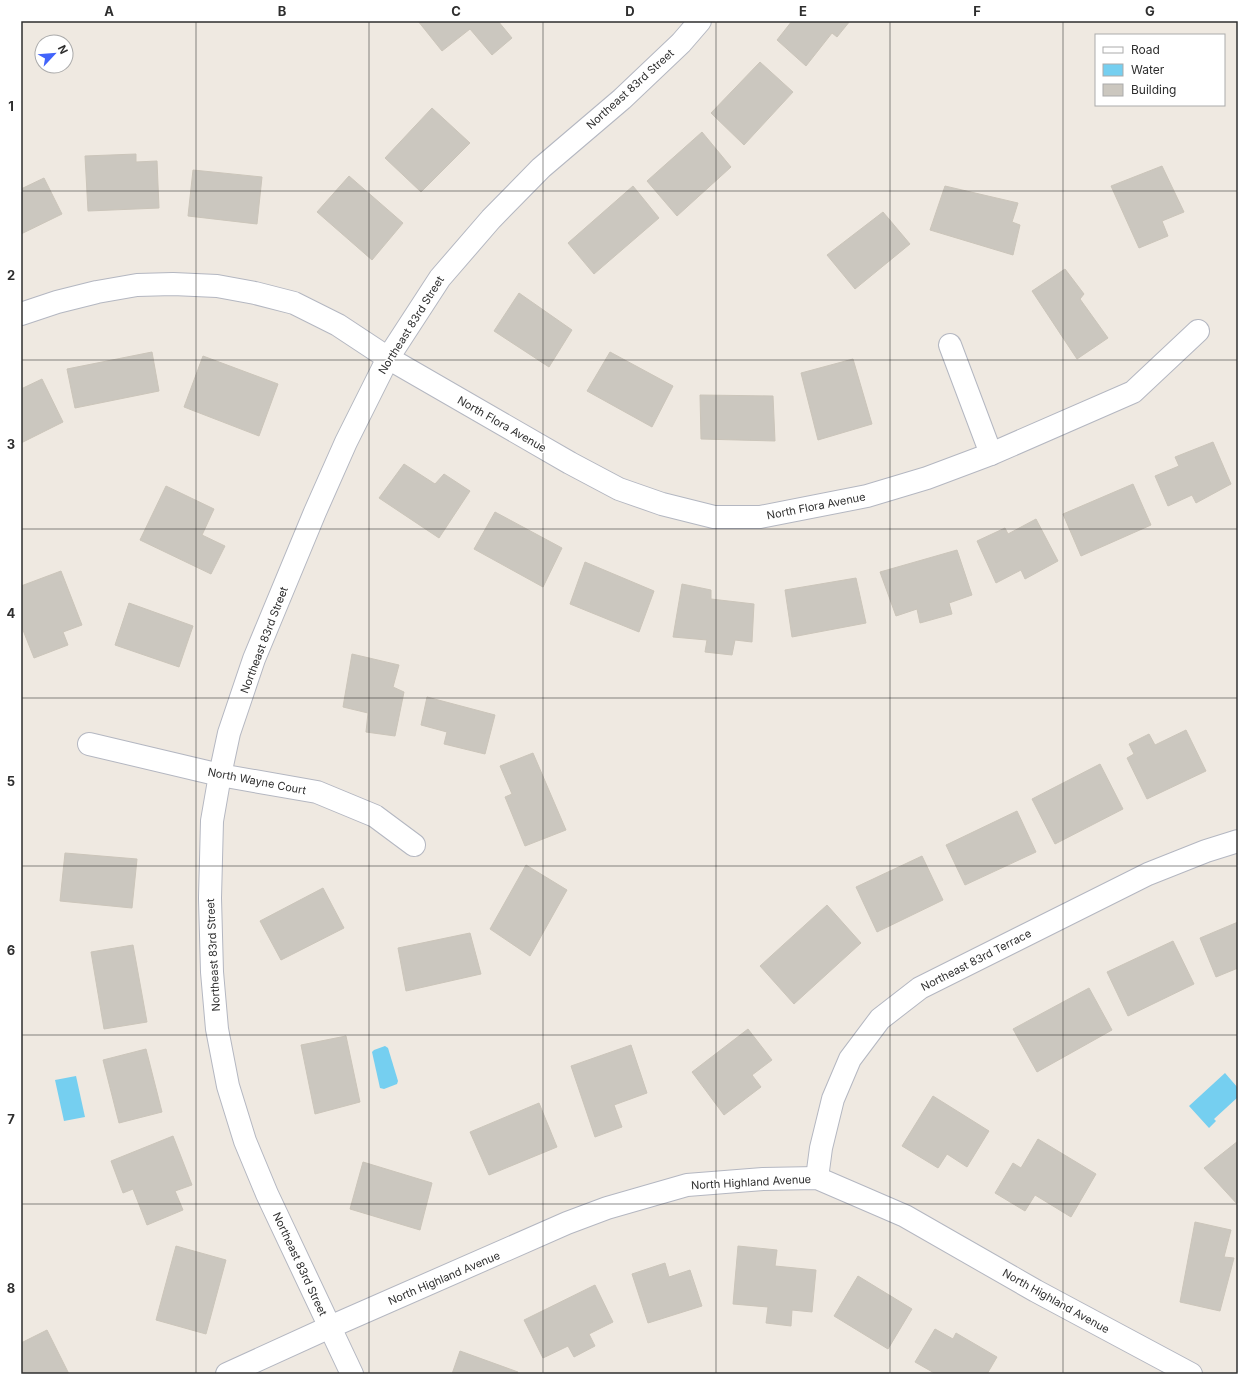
<svg xmlns="http://www.w3.org/2000/svg" width="1259" height="1395" viewBox="0 0 1259 1395" font-family="Inter,sans-serif">
  <style>
    .water { fill: #75cff0 }
    .building { fill: #cbc7bf; stroke: #cbc5ba }
    .lines { fill: none; stroke-linecap: round; stroke-linejoin: round }
    .minor-casing { stroke: #b4b7c1; stroke-width: 24 }
    .minor { stroke: #fff; stroke-width: 22 }
    .grid { fill: none; stroke: #2e2e2e; stroke-width: 1; stroke-opacity: 0.55 }
    .labels { text-anchor: middle; stroke-width: 3; stroke-linejoin: round; paint-order: stroke }
    .street-label { font-size: 11px; fill: #2e2e2e; stroke: #fff }
    .neatline { fill: none; stroke: #2e2e2e; stroke-width: 1.5 }
    .grid-label { font-size: 13px; text-anchor: middle; font-weight: bold; fill: #2e2e2e }
  </style>
  <rect width="100%" height="100%" fill="#efe9e1"/>
  <g class="water">
    <polygon points="385,1046 388,1048 398,1081 397,1084 384,1089 380,1088 372,1052 374,1050"/>
    <polygon points="1225,1073 1238,1088 1238,1097 1214,1119 1216,1121 1209,1128 1189,1106"/>
    <polygon points="76,1076 85,1117 64,1121 55,1080"/>
  </g>
  <g class="building">
    <polygon points="418,21 498,21 512,38 492,55 470,29 442,51"/>
    <polygon points="792,21 850,21 837,37 832,33 806,66 777,40"/>
    <polygon points="760,62 793,92 744,145 711,113"/>
    <polygon points="432,108 470,143 421,192 385,158"/>
    <polygon points="702,132 731,167 677,216 647,181"/>
    <polygon points="136,154 136,162 157,161 159,208 88,211 85,156"/>
    <polygon points="1162,166 1184,212 1162,221 1168,236 1139,248 1111,186"/>
    <polygon points="193,170 262,177 257,224 188,216"/>
    <polygon points="349,176 403,223 372,260 317,212"/>
    <polygon points="44,178 62,214 21,234 21,189"/>
    <polygon points="633,186 659,218 594,274 568,243"/>
    <polygon points="945,186 1018,203 1012,222 1020,225 1013,255 930,230"/>
    <polygon points="883,212 910,244 855,289 827,255"/>
    <polygon points="1065,269 1084,294 1080,299 1108,338 1077,359 1032,291"/>
    <polygon points="519,293 572,330 549,367 494,331"/>
    <polygon points="152,352 159,391 75,408 67,369"/>
    <polygon points="610,352 673,386 652,427 587,391"/>
    <polygon points="203,356 278,384 259,436 184,407"/>
    <polygon points="853,359 872,424 818,440 801,373"/>
    <polygon points="42,379 63,422 21,443 21,389"/>
    <polygon points="700,395 773,396 775,441 701,439"/>
    <polygon points="1213,442 1231,484 1196,503 1192,495 1168,506 1155,476 1179,466 1175,457"/>
    <polygon points="404,464 435,484 444,474 470,491 439,538 379,498"/>
    <polygon points="1133,484 1151,525 1081,556 1063,514"/>
    <polygon points="166,486 214,509 202,535 225,546 211,574 140,540"/>
    <polygon points="495,512 562,548 543,587 474,549"/>
    <polygon points="1036,519 1058,561 1025,579 1021,570 996,583 977,541 1005,528 1008,534"/>
    <polygon points="957,550 972,595 949,603 952,614 920,623 917,609 896,616 880,572"/>
    <polygon points="585,562 654,591 639,632 570,604"/>
    <polygon points="61,571 82,625 63,632 68,645 34,658 21,625 21,586"/>
    <polygon points="856,578 866,623 792,637 785,590"/>
    <polygon points="682,584 711,590 711,599 754,604 752,642 735,640 732,655 705,652 707,640 673,637"/>
    <polygon points="129,603 193,626 179,667 115,645"/>
    <polygon points="352,654 399,665 393,687 404,692 395,736 366,732 368,713 343,707"/>
    <polygon points="427,697 495,715 485,754 444,744 447,732 421,725"/>
    <polygon points="1186,730 1206,771 1147,799 1127,758 1134,754 1129,744 1149,734 1155,745"/>
    <polygon points="533,753 566,830 525,846 505,797 512,794 500,766"/>
    <polygon points="1100,764 1123,809 1055,844 1032,799"/>
    <polygon points="1017,811 1036,852 965,885 946,845"/>
    <polygon points="65,853 137,859 132,908 60,901"/>
    <polygon points="922,856 943,900 877,932 856,887"/>
    <polygon points="526,865 567,890 530,956 490,929"/>
    <polygon points="323,888 344,928 281,960 260,921"/>
    <polygon points="827,905 861,943 794,1004 760,966"/>
    <polygon points="1238,922 1238,968 1216,977 1200,938"/>
    <polygon points="470,933 481,974 406,991 398,948"/>
    <polygon points="1173,941 1194,984 1128,1016 1107,972"/>
    <polygon points="133,945 147,1022 104,1029 91,952"/>
    <polygon points="1089,988 1112,1030 1037,1072 1013,1029"/>
    <polygon points="748,1029 772,1060 752,1075 761,1087 724,1115 692,1072"/>
    <polygon points="346,1036 360,1102 315,1114 301,1045"/>
    <polygon points="631,1045 647,1093 614,1105 622,1127 595,1137 571,1066"/>
    <polygon points="146,1049 162,1112 119,1123 103,1060"/>
    <polygon points="933,1096 989,1131 967,1167 947,1154 938,1168 902,1146"/>
    <polygon points="539,1103 557,1147 489,1175 470,1132"/>
    <polygon points="173,1136 192,1185 175,1191 183,1210 147,1225 133,1189 123,1193 111,1161"/>
    <polygon points="1038,1139 1096,1174 1071,1217 1035,1195 1025,1211 995,1193 1013,1163 1021,1168"/>
    <polygon points="1238,1141 1238,1205 1204,1168"/>
    <polygon points="363,1162 432,1183 420,1230 350,1209"/>
    <polygon points="1195,1222 1231,1230 1224,1257 1234,1258 1220,1311 1180,1302"/>
    <polygon points="176,1246 226,1260 206,1334 156,1320"/>
    <polygon points="738,1246 777,1250 775,1266 816,1270 812,1312 792,1310 791,1326 766,1323 768,1307 733,1304"/>
    <polygon points="665,1263 669,1277 690,1270 702,1306 648,1323 632,1274"/>
    <polygon points="858,1276 912,1309 888,1349 834,1316"/>
    <polygon points="595,1285 613,1322 589,1334 595,1346 574,1357 568,1346 543,1358 524,1320"/>
    <polygon points="935,1329 953,1339 956,1333 997,1357 987,1374 936,1374 915,1362"/>
    <polygon points="47,1330 69,1374 21,1374 21,1343"/>
    <polygon points="460,1351 518,1372 517,1374 452,1374"/>
  </g>
  <g class="lines">
    <g class="minor-casing">
      <g id="minor">
        <polyline points="21,314 57,302 97,292 137,285 173,284 217,286 255,293 294,303 338,325 388,358 570,463 619,489 662,504 714,517 760,517 867,496 927,478 991,454 1133,392 1198,331"/>
        <polyline points="950,345 991,454"/>
        <polyline points="89,744 220,775 317,792 375,816 414,845"/>
        <polyline points="817,1178 821,1148 833,1099 850,1059 880,1019 920,988 1148,874 1206,851 1238,841"/>
        <polyline points="227,1374 330,1327 567,1223 607,1208 687,1185 763,1179 817,1178 905,1216 1036,1291 1191,1374"/>
        <polyline points="352,1374 267,1194 245,1141 228,1086 217,1029 212,972 210,898 212,821 220,775 229,733 254,659 315,512 346,442 388,358 440,278 491,219 541,168 622,99 681,43 700,21"/>
      </g>
    </g>
    <use href="#minor" class="minor"/>
  </g>
  <path class="grid" d="M196 21V1374M369 21V1374M543 21V1374M716 21V1374M890 21V1374M1063 21V1374M21 191H1238M21 360H1238M21 529H1238M21 698H1238M21 866H1238M21 1035H1238M21 1204H1238"/>
  <g class="labels">
    <g class="street-label">
      <text transform="translate(630 89) rotate(-42)" y="4">Northeast 83rd Street</text>
      <text transform="translate(411 325) rotate(-58)" y="4">Northeast 83rd Street</text>
      <text transform="translate(502 424) rotate(30)" y="4">North Flora Avenue</text>
      <text transform="translate(816 506) rotate(-11)" y="4">North Flora Avenue</text>
      <text transform="translate(264 640) rotate(-69)" y="4">Northeast 83rd Street</text>
      <text transform="translate(257 781) rotate(11)" y="4">North Wayne Court</text>
      <text transform="translate(213 955) rotate(-93)" y="4">Northeast 83rd Street</text>
      <text transform="translate(976 960) rotate(-27)" y="4">Northeast 83rd Terrace</text>
      <text transform="translate(751 1182) rotate(-3)" y="4">North Highland Avenue</text>
      <text transform="translate(300 1264) rotate(65)" y="4">Northeast 83rd Street</text>
      <text transform="translate(444 1278) rotate(-23)" y="4">North Highland Avenue</text>
      <text transform="translate(1056 1301) rotate(29)" y="4">North Highland Avenue</text>
    </g>
  </g>
  <rect width="1259" height="1395" fill="none" stroke="#ffffff" stroke-width="44"/>
  <rect x="1095" y="34" width="130" height="72" fill="#ffffff" stroke="#ababab"/>
  <rect x="1103" y="47" width="20" height="6" fill="#ffffff" stroke="#ababab"/>
  <text x="1131" y="54" font-size="12" fill="#2e2e2e">Road</text>
  <rect x="1103" y="64" width="20" height="12" fill="#75cff0" stroke="#ababab"/>
  <text x="1131" y="74" font-size="12" fill="#2e2e2e">Water</text>
  <rect x="1103" y="84" width="20" height="12" fill="#cbc7bf" stroke="#ababab"/>
  <text x="1131" y="94" font-size="12" fill="#2e2e2e">Building</text>
  <g transform="translate(54 54) rotate(64)"><circle r="19" fill="#ffffff" stroke="#ababab"/>
  <path d="M0-3L7 15L0 10L-7 15Z" fill="#4264fb"/>
  <text y="-6" font-size="11" font-weight="bold" text-anchor="middle" fill="#2e2e2e">N</text>
  </g>
  <rect x="22" y="22" width="1215" height="1351" class="neatline"/>
  <g class="grid-label">
    <text x="109" y="16">A</text>
    <text x="282" y="16">B</text>
    <text x="456" y="16">C</text>
    <text x="630" y="16">D</text>
    <text x="803" y="16">E</text>
    <text x="977" y="16">F</text>
    <text x="1150" y="16">G</text>
    <text x="11" y="111">1</text>
    <text x="11" y="280">2</text>
    <text x="11" y="449">3</text>
    <text x="11" y="618">4</text>
    <text x="11" y="786">5</text>
    <text x="11" y="955">6</text>
    <text x="11" y="1124">7</text>
    <text x="11" y="1293">8</text>
  </g>
</svg>
